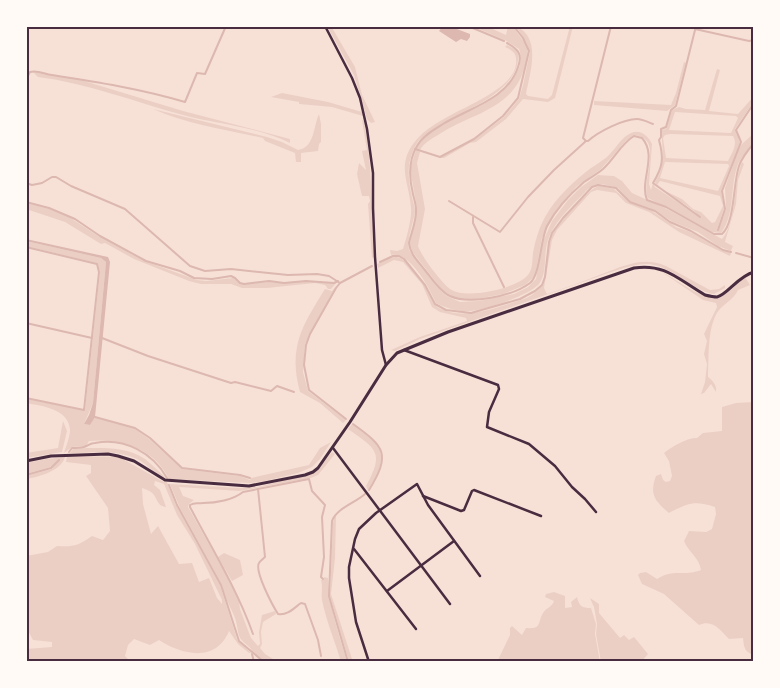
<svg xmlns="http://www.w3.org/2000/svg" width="780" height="688" viewBox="0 0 780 688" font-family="'Asap Condensed',sans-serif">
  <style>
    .green { fill: #ebcfc5; fill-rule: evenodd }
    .water { fill: #dcb8b0 }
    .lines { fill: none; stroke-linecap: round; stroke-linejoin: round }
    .stream { stroke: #dcb8b0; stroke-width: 2 }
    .minor { stroke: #4a2c40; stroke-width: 2.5 }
    .tertiary { stroke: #4a2c40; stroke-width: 3 }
    .neatline { fill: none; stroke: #4a2c40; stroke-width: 2 }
  </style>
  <rect width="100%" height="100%" fill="#f7e1d7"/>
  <g class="green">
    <polygon points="327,26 331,26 355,67 362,95 375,122 371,123 367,119 354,75"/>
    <path d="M472 26H486L506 35 508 26H514C517 36 528 42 528 54 528 58 525 64 524 69 512 110 469 114 438 135 431 139 424 143 420 150L416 149C430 116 498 113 517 72 521 65 522 57 519 49L505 40Z"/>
    <path d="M516 26C542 38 530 72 526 94L528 96 548 99 552 95 570 26H573L555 98 548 102 523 99 506 119 476 142 470 143 444 158H440L475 139 504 117 519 99 523 85 530 52 526 42Z"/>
    <path d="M507 45 518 51C523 93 461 110 433 130 427 134 419 138 416 145 406 163 408 178 412 197 413 202 415 207 415 212 413 225 407 237 409 250L442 292 447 296 460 302 479 301 514 294 528 287 536 279 542 244 552 221 568 200 581 187 598 175 614 176 622 181 632 193 667 209 722 239C738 220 732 185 742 162L744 164 738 180 736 204 725 242 733 246 731 251 718 246 698 232 673 222 650 208 630 201 618 188 602 184 595 185 588 189C574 204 555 220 548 240 543 253 548 272 539 284 530 295 483 311 469 311 458 312 446 308 436 303 429 288 411 252 391 255L390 250 397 251 403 249C406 239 412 219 411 208 409 181 395 164 417 139 424 131 433 125 442 120 461 108 514 89 516 64 517 54 514 51 505 47Z"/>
    <polygon points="684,62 686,63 675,105 667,111 594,105 594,101 671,105 676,93"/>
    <path d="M717 69 720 70 709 111 738 114 754 96V101L735 129 740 143 721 191 724 208 717 230 719 229 726 209 725 188 737 153 741 145 754 133C754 135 755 138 754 141 751 149 740 156 737 167 730 188 735 215 721 233L712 232 648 198C640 181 665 139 635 135L626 141 601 169 576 187 558 208 542 238 535 276 525 285 503 294 477 299H464L452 296 443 291 411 250 410 243 417 208 410 169 416 150 420 152 417 163 425 209 418 246C422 257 440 281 450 289 465 300 516 289 528 275 533 269 532 260 533 253 535 241 539 228 545 217 556 197 574 181 591 168 597 164 602 161 607 157 615 150 621 137 631 133 641 129 648 136 652 144L649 184 651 190 653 183 655 187 701 218C691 204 660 194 655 182 667 165 661 148 662 130L666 129 672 110 679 107 686 109 705 110ZM675 112 736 116 738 118 731 133 669 130ZM670 134 733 136C738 144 732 153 728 161L666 158 663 138 665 135ZM665 162 728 164 729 166 718 191 660 178ZM660 181 720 196 723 206 715 222 712 223 701 212 693 209 682 199 661 189 657 185Z"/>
    <path d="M33 72 81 80 183 111 290 139V143C257 127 217 124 183 115 135 102 87 83 38 77Z"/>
    <polygon points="282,93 328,102 362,112 363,116 332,107 299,104 299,102 271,97"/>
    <path d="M153 109 267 137 282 142 298 150C315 147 313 127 319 114L321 124V142L319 144 318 151 301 153V162H296L295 153 265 141 263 138C226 130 187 124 153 109Z"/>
    <path d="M362 120 364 121C373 166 371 211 374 257L372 258 368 204 370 201 369 196H362L357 174 359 163 366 170 362 151 367 150Z"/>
    <path d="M599 186 614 189 629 202 652 211 676 227 693 233 718 248 731 253 730 256 679 232 649 212 626 203 616 193 597 190 591 192 557 230 552 240 544 288 547 294C565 288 584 281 602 274 624 266 643 256 666 266L710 290 719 289 725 285V288L714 294C705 293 698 288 689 283 654 261 651 259 611 272L420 339 395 351 391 350 420 337 467 321 466 318 440 312 432 307 422 284 403 262 394 260 378 268 377 264C382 262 389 257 395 257 406 255 423 282 428 291 432 298 433 306 441 309 466 320 494 308 518 301 558 289 539 263 552 235 558 223 569 213 578 203 585 197 590 189 599 186Z"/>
    <polygon points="26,203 49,209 69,217 98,236 142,260 197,280 206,281 233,278 241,284 270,282 282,283 304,281 336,283 331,289 328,289 325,285 315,283 267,288 242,288 231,284 201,284 189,281 134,259 105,243 101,244 65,222 26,209"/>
    <path d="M26 241 101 258 106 262 93 403 84 424 90 425 94 417 134 428 149 439 182 469 240 476 250 480 251 478 309 465 320 448 331 442 320 459 312 467 298 473 265 481 250 483 169 479C154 448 121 438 89 441L86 446 72 447 64 453C66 446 70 437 70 430 69 409 42 406 26 403V399L85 410 100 271 96 263 26 246Z"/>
    <path d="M656 268C669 275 705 302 718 298 727 295 738 283 745 277L750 285 738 290C734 299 725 303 719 310 707 325 709 358 708 377 713 381 717 385 716 392L711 384 704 393 701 394 705 382 707 364 704 354 707 341 704 334 717 307 716 303 703 300Z"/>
    <path d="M336 286 305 344 303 372 308 391 346 420 343 423 320 403 300 392C288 347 302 326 325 289L332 291Z"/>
    <path d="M754 402V655C744 652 744 647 743 638L729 639C720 630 713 619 699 625L664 594 642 584 638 575 640 573 646 572 657 579C674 568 682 577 701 570 699 557 688 552 684 541L689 531 706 532 712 529 716 514 715 507C694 500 688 503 669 513 655 501 649 495 656 476L661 474 663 480 666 482 670 481 672 476 669 461 664 453C673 446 686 438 697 438L703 433 722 431V407L736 403Z"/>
    <polygon points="63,421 67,431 62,452 26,458 26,453 58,448"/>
    <path d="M352 424C383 447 391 454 368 490L366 486C385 452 376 449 348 429Z"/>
    <path d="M87 448C107 448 127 447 145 459 153 465 159 472 166 478 155 474 147 464 137 459 116 449 92 453 70 453L73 449Z"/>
    <path d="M332 452 335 454 318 475 311 478 239 491 179 487 183 496 194 500 189 504 188 507 232 585 239 601 240 609 246 625 251 638 258 646 260 644 259 632 262 615 275 611 276 614 263 622 261 632 262 644 260 648 265 654 278 662H265L253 653C251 646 244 644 240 638 238 633 238 631 237 626 235 612 224 600 222 585L180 508 170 484 240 488 258 487 315 472Z"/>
    <path d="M67 456 119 457 162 481 167 482 176 505 220 585 237 639 251 653H249L238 644 229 631C216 663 182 655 159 640L150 645 134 639 128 645 125 656 129 660 128 662H26V649L52 647V642L33 640 26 627V582L29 581 26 577V556L48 552 57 546C73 547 78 546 92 536L103 540 110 531 108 508 86 476 91 473V465L66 462ZM155 481 164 484 177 515 195 544 222 600V604L217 598 209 578 199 582 192 563 179 564 158 526 151 534 143 504 142 488C145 489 148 490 151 492 158 497 156 506 166 507L160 490 154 485Z"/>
    <path d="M65 457C61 471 39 477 26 479V476L52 469 58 461 50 467 26 474V463L46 459Z"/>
    <polygon points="336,516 335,558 331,594 353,662 349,662 330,596 333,523 334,518"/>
    <polygon points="224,553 240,560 243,575 232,581 218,557"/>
    <path d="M324 577 328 578C329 607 339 634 347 662H341C335 641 326 621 322 600 321 593 323 587 321 580H324Z"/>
    <path d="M554 592 565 596V608L572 607 571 602 577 597C579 606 582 608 591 608L596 624 595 634 600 662H497L510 635V628L512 626 522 635 526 628C542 629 537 624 543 613 546 608 552 607 554 601L545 597 546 594Z"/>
    <polygon points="590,598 599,604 599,613 620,638 624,635 629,640 634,637 648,654 641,662 601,662 596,634 597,624 594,607"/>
  </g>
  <g class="water">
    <polygon points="443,26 449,26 470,34 470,37 467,41 461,39 456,42 439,31"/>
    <polygon points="26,239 108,257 110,262 95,417 90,425 84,424 89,415 93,403 106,262 101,258 26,241"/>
  </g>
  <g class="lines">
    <g class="stream">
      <polyline points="468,26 504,41"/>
      <path d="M611 26 583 138 586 141H588C598 132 623 119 637 119 642 119 648 122 653 124"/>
      <path d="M696 26 676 106 671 110 666 127 661 129V137L659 140C664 158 663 167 653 183L700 217"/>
      <polyline points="695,29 749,41 754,40"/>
      <path d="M507 43C518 49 523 54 518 67 508 99 469 108 443 124 435 129 422 136 417 146 408 161 409 178 413 194 414 199 416 204 416 209 417 220 411 233 409 243 410 254 418 261 424 269 431 277 440 292 450 296 470 305 513 296 530 283 540 276 540 241 547 226 556 209 570 194 584 182 590 178 597 174 603 169 614 159 621 144 634 136L642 138C658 156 639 181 647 200L666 207 714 234H722C735 223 733 183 739 166 742 157 748 150 754 143"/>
      <path d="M26 79 30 72C38 70 44 74 52 75 97 82 141 89 185 102L197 73 205 74 226 26"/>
      <polyline points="415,149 440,157 474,139 503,116 518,98 529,51 523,38 516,29 516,26"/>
      <polyline points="26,183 32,185 42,183 52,177 56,177 71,186 125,209 190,266 205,271 231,269 288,275 317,274 329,276 340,283"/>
      <polyline points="449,201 500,232 528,197 554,170 586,141"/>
      <polyline points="26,202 49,208 75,219 100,236 146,261 180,271 194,278 212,279 231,276 235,278 240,283 244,284 269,281 284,283 306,281 334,283 338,281"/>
      <polyline points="473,217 473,223 504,287"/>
      <polyline points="718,230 725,209 722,191 741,142 736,130 754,103"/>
      <polyline points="26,247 97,264 99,272 84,410 26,398"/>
      <polyline points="736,253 754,258"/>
      <polyline points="380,262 393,256 399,256 404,259 425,285 435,304 446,310 471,313 520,299 535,291 542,285 545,277 549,242 552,233 563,218 580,200 592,187 598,185 616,188 630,202 655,211 670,222 691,231 723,250 731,252"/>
      <polyline points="26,323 92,338"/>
      <polyline points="102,338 148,356 231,383 235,382 271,391 277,386 294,392"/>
      <polyline points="95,417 135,428 150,438 182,468 240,475 250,478"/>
      <polyline points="346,419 309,390 304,365 306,345 310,334 336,288 340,283 372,266"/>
      <path d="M353 424C385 447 391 454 369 490"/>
      <path d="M69 452 72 448C76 448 80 448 84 447 88 446 90 443 95 443 124 437 153 453 167 478"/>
      <polyline points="26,475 51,468 59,460"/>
      <polyline points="169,485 177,505 221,585 239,641 264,662"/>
      <path d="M258 489 265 557C263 559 260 561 259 563 254 571 273 606 278 614 287 616 294 608 301 603L305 604 318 640 321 656"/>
      <path d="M253 634C237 589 212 549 190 507V505C195 502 197 504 203 503 216 503 233 500 243 492L309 479 312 491 325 505 322 517 324 557 321 577 323 579"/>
      <polyline points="252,654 254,662"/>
      <path d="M348 662 329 596 332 521C337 508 355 503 365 494"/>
    </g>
    <g class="minor">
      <polyline points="325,26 352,78 360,98 367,129 373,173 373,208 375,257 382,350 386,365"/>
      <polyline points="404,350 498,385 499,389 489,412 487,427 529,444 555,466 572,487 585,499 596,512"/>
      <polyline points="333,448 450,604"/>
      <polyline points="423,496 461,511 464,510 472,491 474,490 541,516"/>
      <polyline points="354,549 416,629"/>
      <polyline points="387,591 454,541"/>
      <polyline points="369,662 356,622 349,578 349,567 355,539 359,529 376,513 417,484 428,505 480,576"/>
    </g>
    <path class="tertiary" d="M26 461 51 456 108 454 118 456 134 461 165 480 249 486 305 475 313 472 318 468 350 422 386 365 397 353 448 332 634 268C665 263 679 280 705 295 709 296 713 297 717 297 727 295 738 276 754 272"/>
  </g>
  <rect width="780" height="688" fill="none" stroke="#fffaf5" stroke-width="55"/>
  <rect x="28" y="28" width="724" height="632" class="neatline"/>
</svg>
